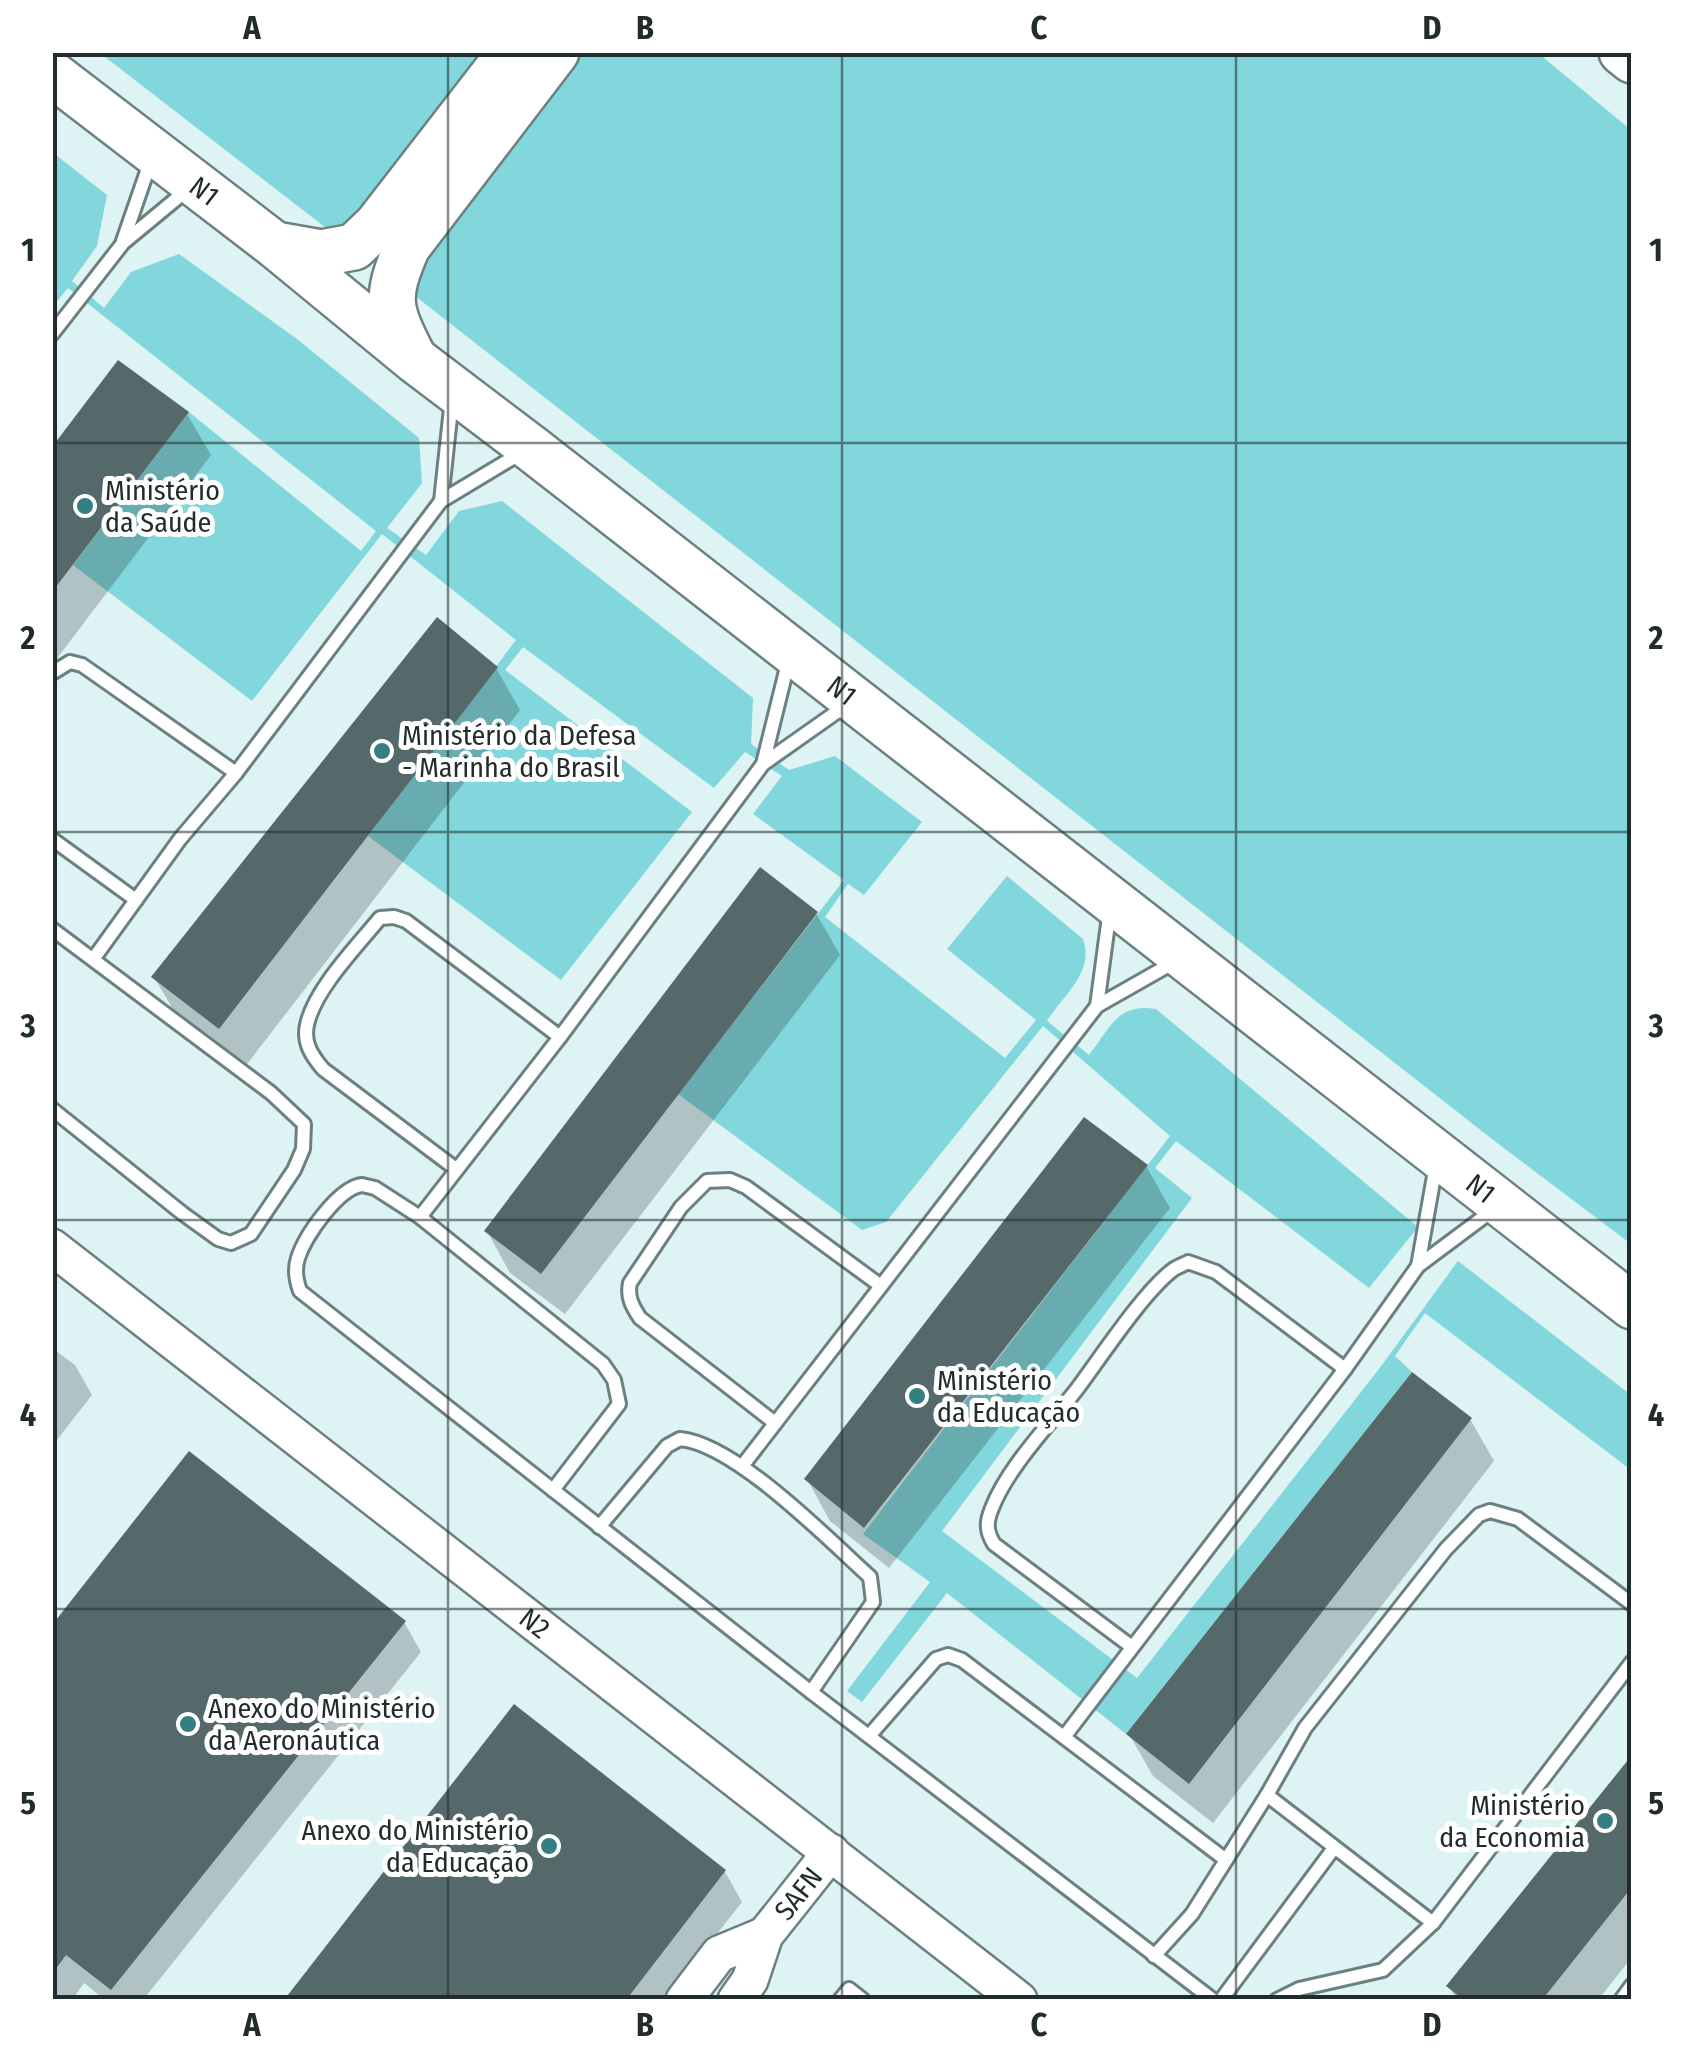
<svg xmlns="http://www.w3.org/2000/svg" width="1684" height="2052" viewBox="0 0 1684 2052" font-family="'Fira Sans Condensed',sans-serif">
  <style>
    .green { fill: #82d7dc }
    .shadow { fill: #0003 }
    .building { fill: #55696a }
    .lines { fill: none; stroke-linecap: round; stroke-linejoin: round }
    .lane-casing { stroke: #6c8081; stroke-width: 18 }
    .secondary-casing { stroke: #6c8081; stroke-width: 40 }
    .highway-casing { stroke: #6c8081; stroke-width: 50 }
    .lane { stroke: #fff; stroke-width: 12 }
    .secondary { stroke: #fff; stroke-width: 35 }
    .highway { stroke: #fff; stroke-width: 45 }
    .grid { fill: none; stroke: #232c2c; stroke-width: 2.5; stroke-opacity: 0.55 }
    .poi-dot { fill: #357e81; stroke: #fff; stroke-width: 4 }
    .labels { text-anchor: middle; stroke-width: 10; stroke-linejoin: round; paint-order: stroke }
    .street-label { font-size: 28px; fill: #232c2c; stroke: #fff }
    .poi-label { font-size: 28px; fill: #232c2c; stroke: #fff; text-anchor: start }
    .neatline { fill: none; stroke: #232c2c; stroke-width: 4 }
    .grid-label { font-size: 32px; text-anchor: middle; font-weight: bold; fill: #232c2c }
  </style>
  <rect width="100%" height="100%" fill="#ddf3f4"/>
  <g class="green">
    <polygon points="100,53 493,53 429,133 346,223 339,229 330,231"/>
    <polygon points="572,53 1538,53 1631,130 1631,1244 1492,1139 410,292 408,278"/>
    <path d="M52 152 107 195 97 246 72 281 104 308 131 272 179 254 297 339 419 438 422 483 387 528 426 555 459 511 502 501 753 698 751 744 789 770 835 756 922 822 864 895 848 884 825 917 1005 1058 1036 1020 947 949 1007 876 1083 939C1095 972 1063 995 1047 1021L1089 1055C1111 1027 1117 1003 1156 1009L1418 1227 1369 1288 1176 1141 1155 1168 1192 1198 942 1531 1137 1678 1379 1369 1458 1261 1631 1395V1470L1425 1313 1395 1356 1412 1372 1126 1734 947 1593 862 1702 847 1691 930 1582 863 1534 1170 1136 1043 1026 886 1222 862 1230 678 1094 844 880 753 814 782 776 745 752 714 788 523 647 505 670 692 812 561 980 368 836 516 640 382 534 252 701 73 565 189 412 361 551 376 531 68 288 53 306Z"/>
  </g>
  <g class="shadow">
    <polygon points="187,414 211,455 52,665 52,451"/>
    <polygon points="496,668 520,710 244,1068 178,1018 154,977"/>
    <polygon points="816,913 840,955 565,1314 510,1273 487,1231"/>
    <polygon points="1146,1166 1170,1208 889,1568 830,1521 807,1479"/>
    <polygon points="52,1348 75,1365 92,1395 52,1446"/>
    <polygon points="1470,1419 1494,1461 1213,1823 1153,1776 1129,1734"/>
    <polygon points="404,1622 421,1652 143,2000 105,2000 84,1983 72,2000 52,2000 52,1629"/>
    <polygon points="514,1707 725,1872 742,1902 665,2000 287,2000"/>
    <polygon points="1632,1759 1632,1957 1598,2000 1457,2000 1449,1986"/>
  </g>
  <g class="building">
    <polygon points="118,360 189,412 52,592 52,447"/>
    <polygon points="437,617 498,667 219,1029 151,977"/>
    <polygon points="760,867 818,912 541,1274 484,1231"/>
    <polygon points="1084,1117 1148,1165 864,1528 804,1479"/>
    <polygon points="1412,1372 1472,1418 1189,1784 1126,1734"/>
    <polygon points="189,1451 406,1621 111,1990 66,1955 52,1974 52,1625"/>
    <polygon points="514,1704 726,1870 626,2000 284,2000"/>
    <polygon points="1632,1755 1632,1887 1542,2000 1464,2000 1446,1986"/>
  </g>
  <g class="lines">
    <g class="lane-casing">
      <g id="lane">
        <polyline points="123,241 151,160"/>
        <polyline points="52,334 123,243 187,190"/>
        <polyline points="441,501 452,399"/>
        <polyline points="52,673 70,662 82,665 236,773"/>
        <polyline points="763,764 789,659"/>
        <polyline points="52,839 136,900"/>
        <polyline points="52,929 271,1093 304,1124 303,1149 294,1170 251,1234 231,1243 218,1239 182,1213 52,1109"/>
        <polyline points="94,958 180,839 236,773 441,501 521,453"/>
        <polyline points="1097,1006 1110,909"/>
        <path d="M456 1169 323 1069C312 1056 303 1043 307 1025 314 990 357 946 380 918L394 917 406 921 560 1037"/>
        <path d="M362 1185 375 1188 420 1217 603 1364 614 1380 619 1404 553 1490 300 1291C296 1280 294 1270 298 1258 305 1236 338 1188 362 1185Z"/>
        <polyline points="420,1217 560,1037 763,764 848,704"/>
        <polyline points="1418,1266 1436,1165"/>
        <path d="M775 1423 640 1318C632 1306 627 1297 630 1283L681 1207 707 1181 730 1180 746 1187 881 1286"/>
        <polyline points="743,1465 1097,1006 1178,960"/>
        <polyline points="553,1490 811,1692 1213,2000"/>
        <path d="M599 1527 667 1446 680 1439C735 1444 827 1538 870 1577L873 1602 811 1692"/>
        <path d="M1132 1647 994 1544C986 1531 986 1522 992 1508 1008 1467 1050 1424 1077 1389 1101 1357 1144 1291 1174 1269 1175 1268 1187 1263 1188 1262L1216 1272 1345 1369"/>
        <polyline points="869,1736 936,1659 948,1655 962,1660 1226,1860"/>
        <polyline points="1064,1737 1345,1369 1418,1266 1493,1210"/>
        <polyline points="1267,1795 1433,1923"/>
        <polyline points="1154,1956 1192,1914 1267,1795 1305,1728 1446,1549 1479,1515 1490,1511 1518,1519 1632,1604"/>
        <polyline points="840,2000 849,1989 863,2000"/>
        <polyline points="1221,2000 1334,1848"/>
        <polyline points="1277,2000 1299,1989 1383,1970 1433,1923 1632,1662"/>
        <polyline points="1621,2000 1632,1985"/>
      </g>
    </g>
    <g class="secondary-casing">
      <g id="secondary">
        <path id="s1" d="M52 1247 1019 2000"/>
        <polyline points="684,2000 719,1954 765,1935"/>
        <path id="s2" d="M736 2000 750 1980 765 1935 831 1852"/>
      </g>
    </g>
    <g class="highway-casing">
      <g id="highway">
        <polyline points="1622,52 1632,60"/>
        <path id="s3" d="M52 74 275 245 415 360 531 448 1632 1306"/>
        <polyline points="275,245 321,253 354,247 377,225 511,52"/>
        <path d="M413 357C388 308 385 298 407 247L556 52"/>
      </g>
    </g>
    <use href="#lane" class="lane"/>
    <use href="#secondary" class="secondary"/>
    <use href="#highway" class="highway"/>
  </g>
  <path class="grid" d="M448 52V2000M842 52V2000M1236 52V2000M52 443H1632M52 832H1632M52 1220H1632M52 1609H1632"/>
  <g class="poi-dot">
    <circle cx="85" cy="506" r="10"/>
    <circle cx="382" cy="751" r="10"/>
    <circle cx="917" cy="1396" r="10"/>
    <circle cx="188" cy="1724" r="10"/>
    <circle cx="1605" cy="1821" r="10"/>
    <circle cx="549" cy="1846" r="10"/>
  </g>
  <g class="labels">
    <g class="street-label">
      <text dy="10" stroke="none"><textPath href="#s3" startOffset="192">N1</textPath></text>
      <text dy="10" stroke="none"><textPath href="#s3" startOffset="1002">N1</textPath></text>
      <text dy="10" stroke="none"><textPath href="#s3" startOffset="1812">N1</textPath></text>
      <text dy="10" stroke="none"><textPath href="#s1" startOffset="612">N2</textPath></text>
      <text dy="10" stroke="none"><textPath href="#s2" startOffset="125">SAFN</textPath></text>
    </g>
    <g class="poi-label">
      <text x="105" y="500">Ministério<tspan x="105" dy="32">da Saúde</tspan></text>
      <text x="402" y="745">Ministério da Defesa<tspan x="402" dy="32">- Marinha do Brasil</tspan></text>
      <text x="937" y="1390">Ministério<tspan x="937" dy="32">da Educação</tspan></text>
      <text x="208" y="1718">Anexo do Ministério<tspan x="208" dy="32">da Aeronáutica</tspan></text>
      <text x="1585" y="1815" text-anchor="end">Ministério<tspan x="1585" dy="32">da Economia</tspan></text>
      <text x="529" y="1840" text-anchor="end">Anexo do Ministério<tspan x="529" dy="32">da Educação</tspan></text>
    </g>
  </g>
  <rect width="1684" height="2052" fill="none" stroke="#ffffff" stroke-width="110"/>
  <rect x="55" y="55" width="1574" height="1942" class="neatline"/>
  <g class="grid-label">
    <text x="252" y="39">A</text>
    <text x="645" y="39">B</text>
    <text x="1039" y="39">C</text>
    <text x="1432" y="39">D</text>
    <text x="28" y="261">1</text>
    <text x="1656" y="261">1</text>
    <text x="28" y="649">2</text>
    <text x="1656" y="649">2</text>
    <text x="28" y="1037">3</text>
    <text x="1656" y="1037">3</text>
    <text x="28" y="1426">4</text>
    <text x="1656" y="1426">4</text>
    <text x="28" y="1814">5</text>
    <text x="1656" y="1814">5</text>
    <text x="252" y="2036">A</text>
    <text x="645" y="2036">B</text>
    <text x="1039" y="2036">C</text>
    <text x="1432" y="2036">D</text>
  </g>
</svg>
